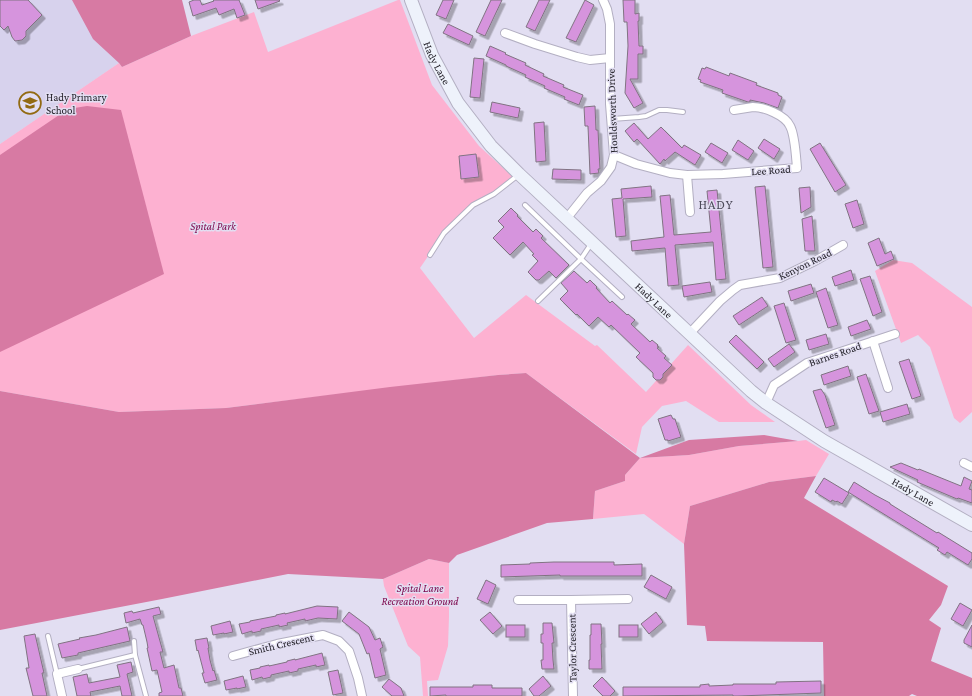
<svg xmlns="http://www.w3.org/2000/svg" width="972" height="696" viewBox="0 0 972 696" font-family="'Crimson Pro',serif">
  <style>
    .built { fill: #d7d2ed }
    .green { fill: #fdb1d1 }
    .forest { fill: #d77aa3 }
    .building { fill: #d694dd; stroke: #807382; filter: url(#shadow) }
    .lines { fill: none; stroke-linecap: round; stroke-linejoin: round }
    .lane-casing { stroke: #b3afc2; stroke-width: 6 }
    .street-casing { stroke: #b3afc2; stroke-width: 10 }
    .secondary-casing { stroke: #b3afc2; stroke-width: 14 }
    .lane { stroke: #fff; stroke-width: 4 }
    .street { stroke: #fff; stroke-width: 8 }
    .secondary { stroke: #eef2fb; stroke-width: 12 }
    .labels { text-anchor: middle; stroke-width: 3; stroke-linejoin: round; paint-order: stroke }
    .street-label { font-size: 11px; fill: #232129; stroke: #e2def2 }
    .poi-label { font-size: 11px; fill: #232129; stroke: #e2def2; text-anchor: start }
    .park-label { font-size: 11px; font-style: italic; fill: #7a044a; stroke: #e2def2 }
    .quarter-label { font-size: 13px; letter-spacing: 1px; fill: #4d4a5a; stroke: #e2def2 }
  </style>
  <defs>
    <filter id="shadow"><feDropShadow dx="3.5" dy="3.5" stdDeviation="0" flood-color="#0004"/></filter>
  </defs>
  <rect width="100%" height="100%" fill="#e2def2"/>
  <polygon class="built" points="0,0 84,0 119,63 0,144"/>
  <g class="green">
    <polygon points="398,0 400,0 432,85 479,146 514,178 494,194 473,205 444,233 420,268 474,338 526,295 595,346 597,345 646,392 688,345 751,405 775,422 719,422 686,401 662,406 642,427 636,454 526,373 498,375 226,408 119,412 0,391 0,144 119,63 122,67 191,36 254,12 268,52"/>
    <polygon points="893,260 912,263 972,307 972,412 960,423 954,418 930,347 918,335 901,343 875,271"/>
    <polygon points="806,440 829,454 816,476 769,482 690,506 684,544 644,514 593,519 595,491 625,481 625,475 640,458 689,455 739,446 798,441"/>
    <polygon points="429,559 449,563 449,617 448,646 438,680 427,681 428,696 423,696 420,657 408,646 384,586 383,579"/>
  </g>
  <g class="forest">
    <polygon points="72,0 182,0 191,36 122,67 119,63 93,39"/>
    <polygon points="87,106 121,110 164,274 0,352 0,155 68,109"/>
    <polygon points="526,373 640,458 689,440 764,435 798,441 739,446 689,455 640,458 625,475 625,481 595,491 593,519 547,523 457,555 449,563 429,559 383,579 288,574 162,599 0,630 0,391 119,412 226,408 390,387 498,375"/>
    <polygon points="816,476 804,498 948,586 941,605 929,620 941,628 931,661 972,678 972,696 917,696 912,694 909,696 824,696 823,642 707,641 705,626 687,625 684,544 690,506 769,482"/>
  </g>
  <g class="building">
    <polygon points="0,0 28,0 42,15 26,31 26,36 22,40 15,41 12,37 8,26 4,30 0,26"/>
    <polygon points="194,0 200,0 202,5 214,1 213,0 239,0 245,15 237,18 234,9 219,15 216,8 193,16 189,2"/>
    <polygon points="255,0 279,0 280,1 258,9"/>
    <polygon points="443,0 454,0 446,19 436,15"/>
    <polygon points="491,0 502,0 485,36 476,32"/>
    <polygon points="539,0 550,0 535,31 526,27"/>
    <polygon points="585,0 594,5 576,42 566,38"/>
    <polygon points="623,0 635,0 635,14 639,13 639,21 638,21 639,46 643,46 643,54 638,54 638,79 630,79 643,103 634,108 625,93 628,46 627,22 624,22"/>
    <polygon points="448,24 473,36 469,45 443,33"/>
    <polygon points="490,46 506,53 505,54 526,63 525,65 544,74 543,76 564,85 563,87 583,95 579,105 564,99 565,97 544,88 545,86 525,77 526,75 506,66 506,65 486,56"/>
    <polygon points="474,58 484,59 480,98 470,97"/>
    <polygon points="706,67 729,76 730,73 757,83 756,85 778,93 778,95 782,97 778,108 764,103 750,100 750,102 748,102 722,93 723,90 700,82 701,80 698,79 702,68 705,69"/>
    <polygon points="492,102 520,108 518,118 490,112"/>
    <polygon points="595,106 596,130 598,130 600,169 598,169 599,173 590,174 588,126 585,126 584,107"/>
    <polygon points="544,122 546,161 536,162 534,123"/>
    <polygon points="634,123 648,139 661,127 682,148 684,145 701,155 695,165 675,152 665,161 664,159 660,164 637,139 634,142 625,131"/>
    <polygon points="764,139 780,149 774,159 758,148"/>
    <polygon points="738,140 754,151 748,160 732,150"/>
    <polygon points="711,143 728,153 722,163 705,152"/>
    <polygon points="820,143 846,185 835,192 810,149"/>
    <polygon points="476,154 479,177 461,179 459,156"/>
    <polygon points="553,169 581,170 581,180 552,179"/>
    <polygon points="651,186 652,197 623,199 626,236 616,237 612,199 622,198 621,189"/>
    <polygon points="765,186 773,267 763,268 755,187"/>
    <polygon points="810,187 811,207 801,213 799,188"/>
    <polygon points="717,190 726,279 716,280 713,242 675,245 679,285 668,286 665,248 632,251 631,241 664,237 660,196 670,195 674,235 711,232 707,191"/>
    <polygon points="857,200 864,224 853,228 845,204"/>
    <polygon points="511,208 518,215 517,216 533,232 536,229 543,236 541,238 569,265 556,278 549,271 539,280 536,280 528,272 538,261 532,255 534,254 523,242 510,255 493,238 504,227 498,221"/>
    <polygon points="812,216 815,251 805,251 802,219"/>
    <polygon points="879,238 885,254 891,251 894,259 877,266 868,243"/>
    <polygon points="851,270 854,280 835,286 832,277"/>
    <polygon points="574,271 587,283 590,280 597,287 596,288 610,303 612,301 627,315 628,314 635,320 631,324 650,342 652,340 658,345 657,346 659,347 657,348 666,356 664,358 672,365 663,374 663,377 660,380 656,380 653,377 653,373 636,357 640,353 611,325 609,327 598,317 589,326 577,314 576,315 560,299 568,291 561,283"/>
    <polygon points="870,276 882,312 873,316 860,279"/>
    <polygon points="710,282 712,292 684,297 682,286"/>
    <polygon points="811,284 814,293 791,301 788,291"/>
    <polygon points="826,288 838,325 828,328 816,292"/>
    <polygon points="762,297 768,306 739,325 733,316"/>
    <polygon points="784,303 796,340 786,343 774,306"/>
    <polygon points="867,320 871,329 851,336 848,327"/>
    <polygon points="826,334 829,344 809,350 806,340"/>
    <polygon points="736,335 764,362 757,369 729,342"/>
    <polygon points="789,344 795,352 774,367 768,359"/>
    <polygon points="909,359 921,396 912,399 899,362"/>
    <polygon points="848,366 851,376 824,385 821,375"/>
    <polygon points="866,374 879,411 869,414 857,377"/>
    <polygon points="821,389 825,395 835,425 826,428 813,391"/>
    <polygon points="907,404 910,414 883,422 880,412"/>
    <polygon points="671,415 673,419 675,419 681,437 668,441 668,440 665,440 658,419"/>
    <polygon points="901,463 918,470 919,469 961,486 964,477 972,481 969,489 972,490 972,503 958,498 957,499 917,482 918,480 890,467"/>
    <polygon points="824,478 849,493 842,504 837,501 836,502 832,500 831,502 815,492"/>
    <polygon points="854,482 875,495 890,503 890,504 937,533 938,532 972,553 972,559 968,565 947,552 945,555 937,550 939,548 848,492"/>
    <polygon points="554,562 614,562 614,565 642,564 642,576 560,576 560,575 501,577 501,565 530,564 530,563"/>
    <polygon points="651,575 672,587 666,599 644,587"/>
    <polygon points="486,580 496,585 488,604 477,599"/>
    <polygon points="960,603 972,610 963,626 951,619"/>
    <polygon points="317,606 338,607 337,619 318,618 305,621 305,619 287,623 288,625 279,627 279,625 261,629 261,631 252,633 252,631 242,634 239,624 250,622 250,621 276,616 276,615 285,613 285,614"/>
    <polygon points="159,607 161,614 153,616 163,652 160,652 164,668 174,665 179,688 181,688 183,696 159,696 159,693 162,692 157,670 152,671 147,648 148,648 147,642 143,625 142,625 140,619 126,623 124,613 132,611 133,613"/>
    <polygon points="349,612 369,627 375,640 380,638 383,647 380,649 386,675 375,678 369,653 367,654 359,634 342,621"/>
    <polygon points="490,612 502,626 493,634 480,620"/>
    <polygon points="656,612 663,622 649,634 641,624"/>
    <polygon points="230,621 233,632 224,634 224,633 213,635 211,626"/>
    <polygon points="543,623 552,623 554,643 552,643 553,660 554,669 542,669 541,660 543,660 543,643 541,643 541,634 543,634"/>
    <polygon points="591,624 601,624 602,644 601,644 602,669 589,669 589,660 590,660 590,635 591,635"/>
    <rect x="506" y="625" width="19" height="12"/>
    <rect x="619" y="625" width="19" height="12"/>
    <polygon points="972,625 972,647 964,643 964,640"/>
    <polygon points="127,627 130,641 78,653 78,655 62,658 58,644 80,639 79,638 96,635"/>
    <polygon points="35,634 44,673 42,673 47,696 33,696 26,668 29,668 24,636"/>
    <polygon points="207,638 209,648 208,648 210,660 213,671 214,670 217,680 205,683 202,673 204,673 198,650 197,651 195,640"/>
    <polygon points="322,653 325,665 316,667 316,665 298,669 298,671 289,673 289,671 271,675 271,677 263,679 262,677 252,680 250,670 260,668 260,667 269,665 269,666 287,662 287,661 295,659 295,660"/>
    <polygon points="131,662 133,672 127,674 132,696 122,696 120,686 90,692 91,696 77,696 73,677 87,674 89,683 120,677 117,665"/>
    <polygon points="338,670 343,693 333,695 328,672"/>
    <polygon points="243,676 246,687 237,689 237,688 226,690 224,681"/>
    <polygon points="543,676 551,686 539,696 534,696 529,689"/>
    <polygon points="602,677 615,691 610,696 603,696 593,686"/>
    <polygon points="389,679 401,688 404,696 392,696 382,687"/>
    <polygon points="821,681 821,693 738,696 733,696 733,695 623,696 623,687 700,687 700,685 709,684 709,686 733,685 733,684 776,684 776,682"/>
    <polygon points="473,685 492,685 492,688 522,688 522,696 446,696 446,695 430,696 430,687 473,687"/>
  </g>
  <g class="lines">
    <g class="lane-casing">
      <g id="lane">
        <polyline points="612,119 639,117 646,116 659,110 667,110 683,112"/>
        <polyline points="525,205 581,259 622,297"/>
        <polyline points="430,255 444,233 473,205 494,194 517,176"/>
        <polyline points="538,301 581,259 591,244"/>
        <polyline points="48,636 57,674"/>
        <polyline points="134,641 135,655 146,696"/>
        <polyline points="78,669 135,655"/>
      </g>
    </g>
    <g class="street-casing">
      <g id="street">
        <polyline points="505,33 535,44 577,57 590,60 610,58"/>
        <path d="M614 155 636 164 670 173 687 175 723 174 797 168C796 157 795 135 790 126 785 115 764 107 753 107 747 108 740 109 734 110"/>
        <polyline points="687,175 690,212"/>
        <polyline points="567,218 587,193 601,181 611,167 614,155 610,104 610,24 607,9 603,0"/>
        <polyline points="690,333 720,301 733,290 740,285 780,278 815,261 843,245"/>
        <polyline points="873,341 888,388"/>
        <polyline points="766,403 774,385 807,363 895,334"/>
        <polyline points="964,463 972,467"/>
        <polyline points="518,600 571,600 573,696"/>
        <polyline points="571,600 628,599"/>
        <polyline points="233,656 277,644 323,635 339,641 349,651 358,678 362,696"/>
        <polyline points="62,696 57,674 78,669"/>
      </g>
    </g>
    <g class="secondary-casing">
      <g id="secondary">
        <path id="s1" d="M411 0 432 55 458 103 491 146 519 174 751 391 766 403 824 441 972 525"/>
      </g>
    </g>
    <use href="#lane" class="lane"/>
    <use href="#street" class="street"/>
    <use href="#secondary" class="secondary"/>
  </g>
  <defs>
    <g id="school-ring" transform="scale(1.15)"><circle r="9.5" fill="#e2def2" stroke="#926a12" stroke-width="1.5"/><path d="M0-5L7-2L0 1L-7-2ZM-4 1L0 2.5L4 1V4Q0 6-4 4Z" fill="#926a12"/></g>
  </defs>
  <g fill-rule="evenodd">
    <use href="#school-ring" x="30" y="103"/>
  </g>
  <g class="labels">
    <g class="street-label">
      <text dy="4" stroke="none"><textPath href="#s1" startOffset="68">Hady Lane</textPath></text>
      <text transform="translate(612 111) rotate(-92)" y="4">Houldsworth Drive</text>
      <text transform="translate(771 170) rotate(-4)" y="4">Lee Road</text>
      <text transform="translate(805 264) rotate(-26)" y="4">Kenyon Road</text>
      <text dy="4" stroke="none"><textPath href="#s1" startOffset="392">Hady Lane</textPath></text>
      <text transform="translate(835 354) rotate(-19)" y="4">Barnes Road</text>
      <text dy="4" stroke="none"><textPath href="#s1" startOffset="716">Hady Lane</textPath></text>
      <text transform="translate(281 644) rotate(-13)" y="4">Smith Crescent</text>
      <text transform="translate(572 648) rotate(-91)" y="4">Taylor Crescent</text>
    </g>
    <g class="poi-label">
      <text x="46" y="101">Hady Primary<tspan x="46" dy="13">School</tspan></text>
    </g>
    <g class="park-label">
      <text x="213" y="230">Spital Park</text>
      <text x="420" y="592">Spital Lane<tspan x="420" dy="13">Recreation Ground</tspan></text>
    </g>
    <g class="quarter-label">
      <text x="716" y="209">HADY</text>
    </g>
  </g>
</svg>
